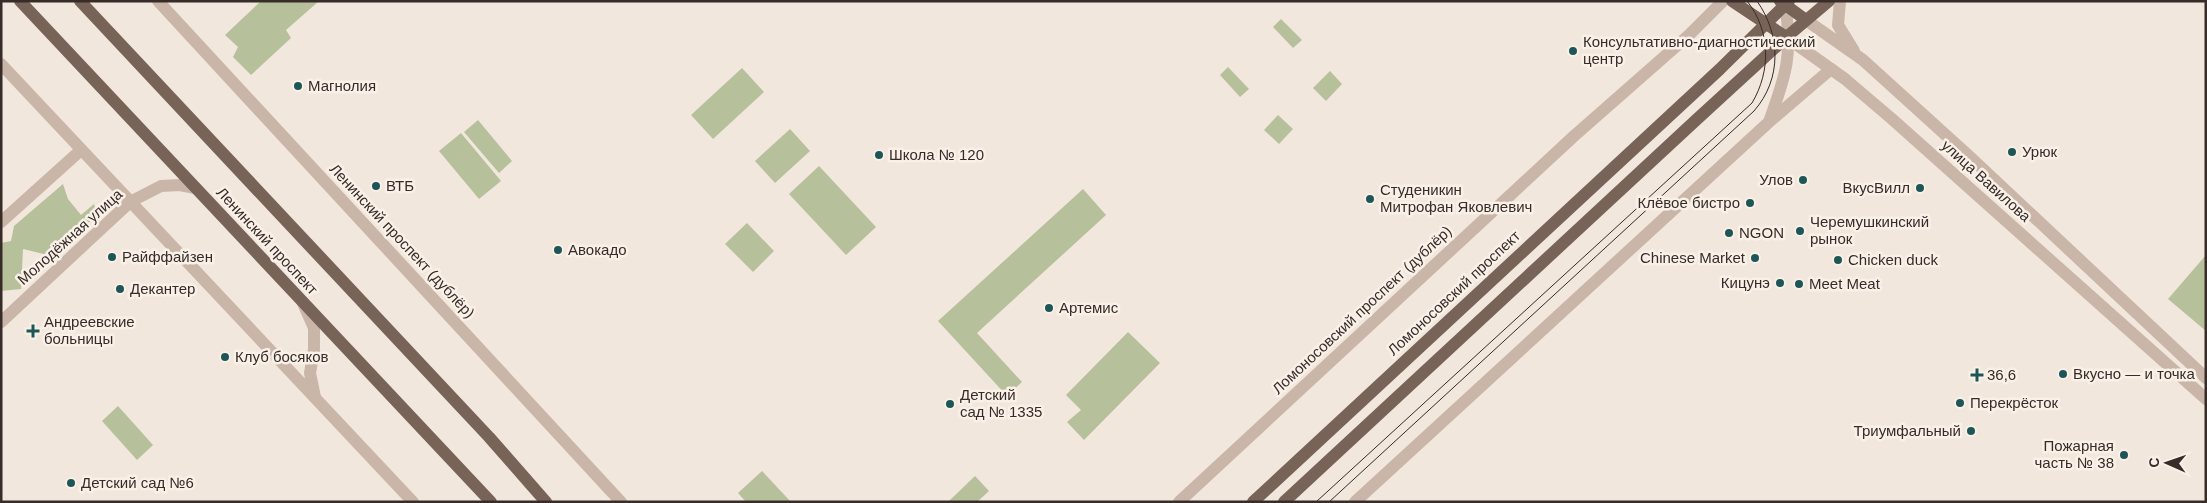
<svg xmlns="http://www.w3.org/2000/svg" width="2207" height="503" viewBox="0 0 2207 503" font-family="Arial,sans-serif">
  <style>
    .green { fill: #b6c19c }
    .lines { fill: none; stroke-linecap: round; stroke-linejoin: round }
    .minor { stroke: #cab6a8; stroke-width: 12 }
    .major { stroke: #786359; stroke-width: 12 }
    .tram { stroke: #372c28; stroke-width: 1 }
    .poi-dot { fill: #1e5658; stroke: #f9f1e8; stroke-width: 2 }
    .labels { text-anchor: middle; stroke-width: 5; stroke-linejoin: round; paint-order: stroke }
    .poi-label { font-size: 15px; fill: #372c28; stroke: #f9f1e8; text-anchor: start }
    .street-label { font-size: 15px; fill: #372c28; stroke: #f9f1e8 }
  </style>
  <rect width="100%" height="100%" fill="#f2e7dc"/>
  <g class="green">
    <polygon points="261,1 319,1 286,30 291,38 251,75 233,57 238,47 225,35"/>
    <polygon points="1281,19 1302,40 1293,48 1273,27"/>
    <polygon points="1228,67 1249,89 1240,97 1220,75"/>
    <polygon points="742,68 764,92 713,139 691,115"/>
    <polygon points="1330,71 1342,84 1326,101 1313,88"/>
    <polygon points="1278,115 1293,129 1279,144 1264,130"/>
    <polygon points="478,120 512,161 499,173 464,132"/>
    <polygon points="790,129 810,151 775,183 755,161"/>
    <polygon points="461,133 501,181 479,199 439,151"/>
    <polygon points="819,166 876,227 846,255 789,194"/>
    <polygon points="63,184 68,199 81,215 94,204 97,215 52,256 23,249 21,289 1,291 1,243 11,241 14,226"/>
    <polygon points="1083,189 1106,215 977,333 1022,382 1007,396 938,321"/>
    <polygon points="747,223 774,251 753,272 725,244"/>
    <polygon points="2206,255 2206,331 2168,299"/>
    <polygon points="1128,332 1160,363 1084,440 1067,422 1081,410 1066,395"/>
    <polygon points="118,406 153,445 137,460 102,421"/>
    <polygon points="762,471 791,502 746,502 738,493"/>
    <polygon points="975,476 989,491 977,502 948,502"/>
  </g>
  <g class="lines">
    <g class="minor">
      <polyline points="158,1 621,502"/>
      <polyline points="1840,1 1838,25 1854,51"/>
      <polyline points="1806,20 1863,60 1970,157 2206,378"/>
      <polyline points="1786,37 1845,79 1892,119 2206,399"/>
      <polyline points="1,64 413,502"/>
      <path d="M1770 119C1786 75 1793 53 1785 5"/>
      <polyline points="1,222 81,150"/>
      <polyline points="303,303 314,328 314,349 310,373 315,397"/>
      <polyline points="1,322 130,202 161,186 180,185 195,188"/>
      <polyline points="1179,502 1574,136 1689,35 1723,1"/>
      <polyline points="1355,502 1769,122 1831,69"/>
    </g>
    <g class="major">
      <polyline points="20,1 491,502"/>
      <polyline points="80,1 489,437 546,502"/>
      <polyline points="1732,1 1786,37"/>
      <polyline points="1780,1 1806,20"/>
      <polyline points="1253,502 1720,69 1789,1"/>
      <polyline points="1284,502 1695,121 1790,34 1829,1"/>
    </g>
    <g class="tram">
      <path d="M1316 502 1752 103C1771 71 1771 31 1747 1"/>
      <path d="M1329 502 1754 111C1782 79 1781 35 1757 1"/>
    </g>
  </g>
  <g class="poi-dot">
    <circle cx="1573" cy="51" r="5"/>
    <circle cx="298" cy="86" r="5"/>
    <circle cx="2012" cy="152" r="5"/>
    <circle cx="879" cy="155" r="5"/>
    <circle cx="1803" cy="180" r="5"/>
    <circle cx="376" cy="186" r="5"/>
    <circle cx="1920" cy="188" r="5"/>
    <circle cx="1370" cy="199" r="5"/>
    <circle cx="1750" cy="203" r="5"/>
    <circle cx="1800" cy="231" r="5"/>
    <circle cx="1729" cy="233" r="5"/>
    <circle cx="558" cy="250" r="5"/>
    <circle cx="112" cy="257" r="5"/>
    <circle cx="1755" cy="258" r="5"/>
    <circle cx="1838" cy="260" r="5"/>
    <circle cx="1780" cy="283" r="5"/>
    <circle cx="1799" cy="284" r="5"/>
    <circle cx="120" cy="289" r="5"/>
    <circle cx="1049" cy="308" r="5"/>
    <path d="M30.5 323.5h5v5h5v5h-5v5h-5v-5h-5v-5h5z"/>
    <circle cx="225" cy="357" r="5"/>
    <circle cx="2063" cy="374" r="5"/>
    <path d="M1974.5 367.5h5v5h5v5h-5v5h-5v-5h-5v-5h5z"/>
    <circle cx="1960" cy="403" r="5"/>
    <circle cx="950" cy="404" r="5"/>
    <circle cx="1971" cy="431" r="5"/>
    <circle cx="2124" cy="455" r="5"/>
    <circle cx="71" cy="483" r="5"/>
  </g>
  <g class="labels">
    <g class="poi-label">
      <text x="1583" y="47">Консультативно-диагностический<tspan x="1583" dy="17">центр</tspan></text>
      <text x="308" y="91">Магнолия</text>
      <text x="2022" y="157">Урюк</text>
      <text x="889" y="160">Школа № 120</text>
      <text x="1793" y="185" text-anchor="end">Улов</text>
      <text x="386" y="191">ВТБ</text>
      <text x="1910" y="193" text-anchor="end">ВкусВилл</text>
      <text x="1380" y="195">Студеникин<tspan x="1380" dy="17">Митрофан Яковлевич</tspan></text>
      <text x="1740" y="208" text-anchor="end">Клёвое бистро</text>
      <text x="1810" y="227">Черемушкинский<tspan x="1810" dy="17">рынок</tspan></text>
      <text x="1739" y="238">NGON</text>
      <text x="568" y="255">Авокадо</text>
      <text x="122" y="262">Райффайзен</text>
      <text x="1745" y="263" text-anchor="end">Chinese Market</text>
      <text x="1848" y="265">Chicken duck</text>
      <text x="1770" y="288" text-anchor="end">Кицунэ</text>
      <text x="1809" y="289">Meet Meat</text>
      <text x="130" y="294">Декантер</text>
      <text x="1059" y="313">Артемис</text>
      <text x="44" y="327">Андреевские<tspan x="44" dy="17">больницы</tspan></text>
      <text x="235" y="362">Клуб босяков</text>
      <text x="2073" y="379">Вкусно — и точка</text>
      <text x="1987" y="380">36,6</text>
      <text x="960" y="400">Детский<tspan x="960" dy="17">сад № 1335</tspan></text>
      <text x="1970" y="408">Перекрёсток</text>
      <text x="1961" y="436" text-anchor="end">Триумфальный</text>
      <text x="2114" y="451" text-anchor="end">Пожарная<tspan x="2114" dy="17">часть № 38</tspan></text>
      <text x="81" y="488">Детский сад №6</text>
    </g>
    <g class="street-label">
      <text transform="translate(1986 181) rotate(42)" y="5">улица Вавилова</text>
      <text transform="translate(70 237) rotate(-42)" y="5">Молодёжная улица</text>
      <text transform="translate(267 241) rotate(47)" y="5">Ленинский проспект</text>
      <text transform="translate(402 241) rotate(47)" y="5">Ленинский проспект (дублёр)</text>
      <text transform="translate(1454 293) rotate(-43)" y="5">Ломоносовский проспект</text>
      <text transform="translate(1362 310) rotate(-43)" y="5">Ломоносовский проспект (дублёр)</text>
    </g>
  </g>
  <rect width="2207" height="503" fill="none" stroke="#372c28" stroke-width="5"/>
  <g transform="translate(2167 463) rotate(272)" stroke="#f9f1e8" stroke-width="4" paint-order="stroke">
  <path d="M0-4L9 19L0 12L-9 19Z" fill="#372c28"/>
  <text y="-8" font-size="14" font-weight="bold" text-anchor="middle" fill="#372c28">С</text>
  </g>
</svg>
